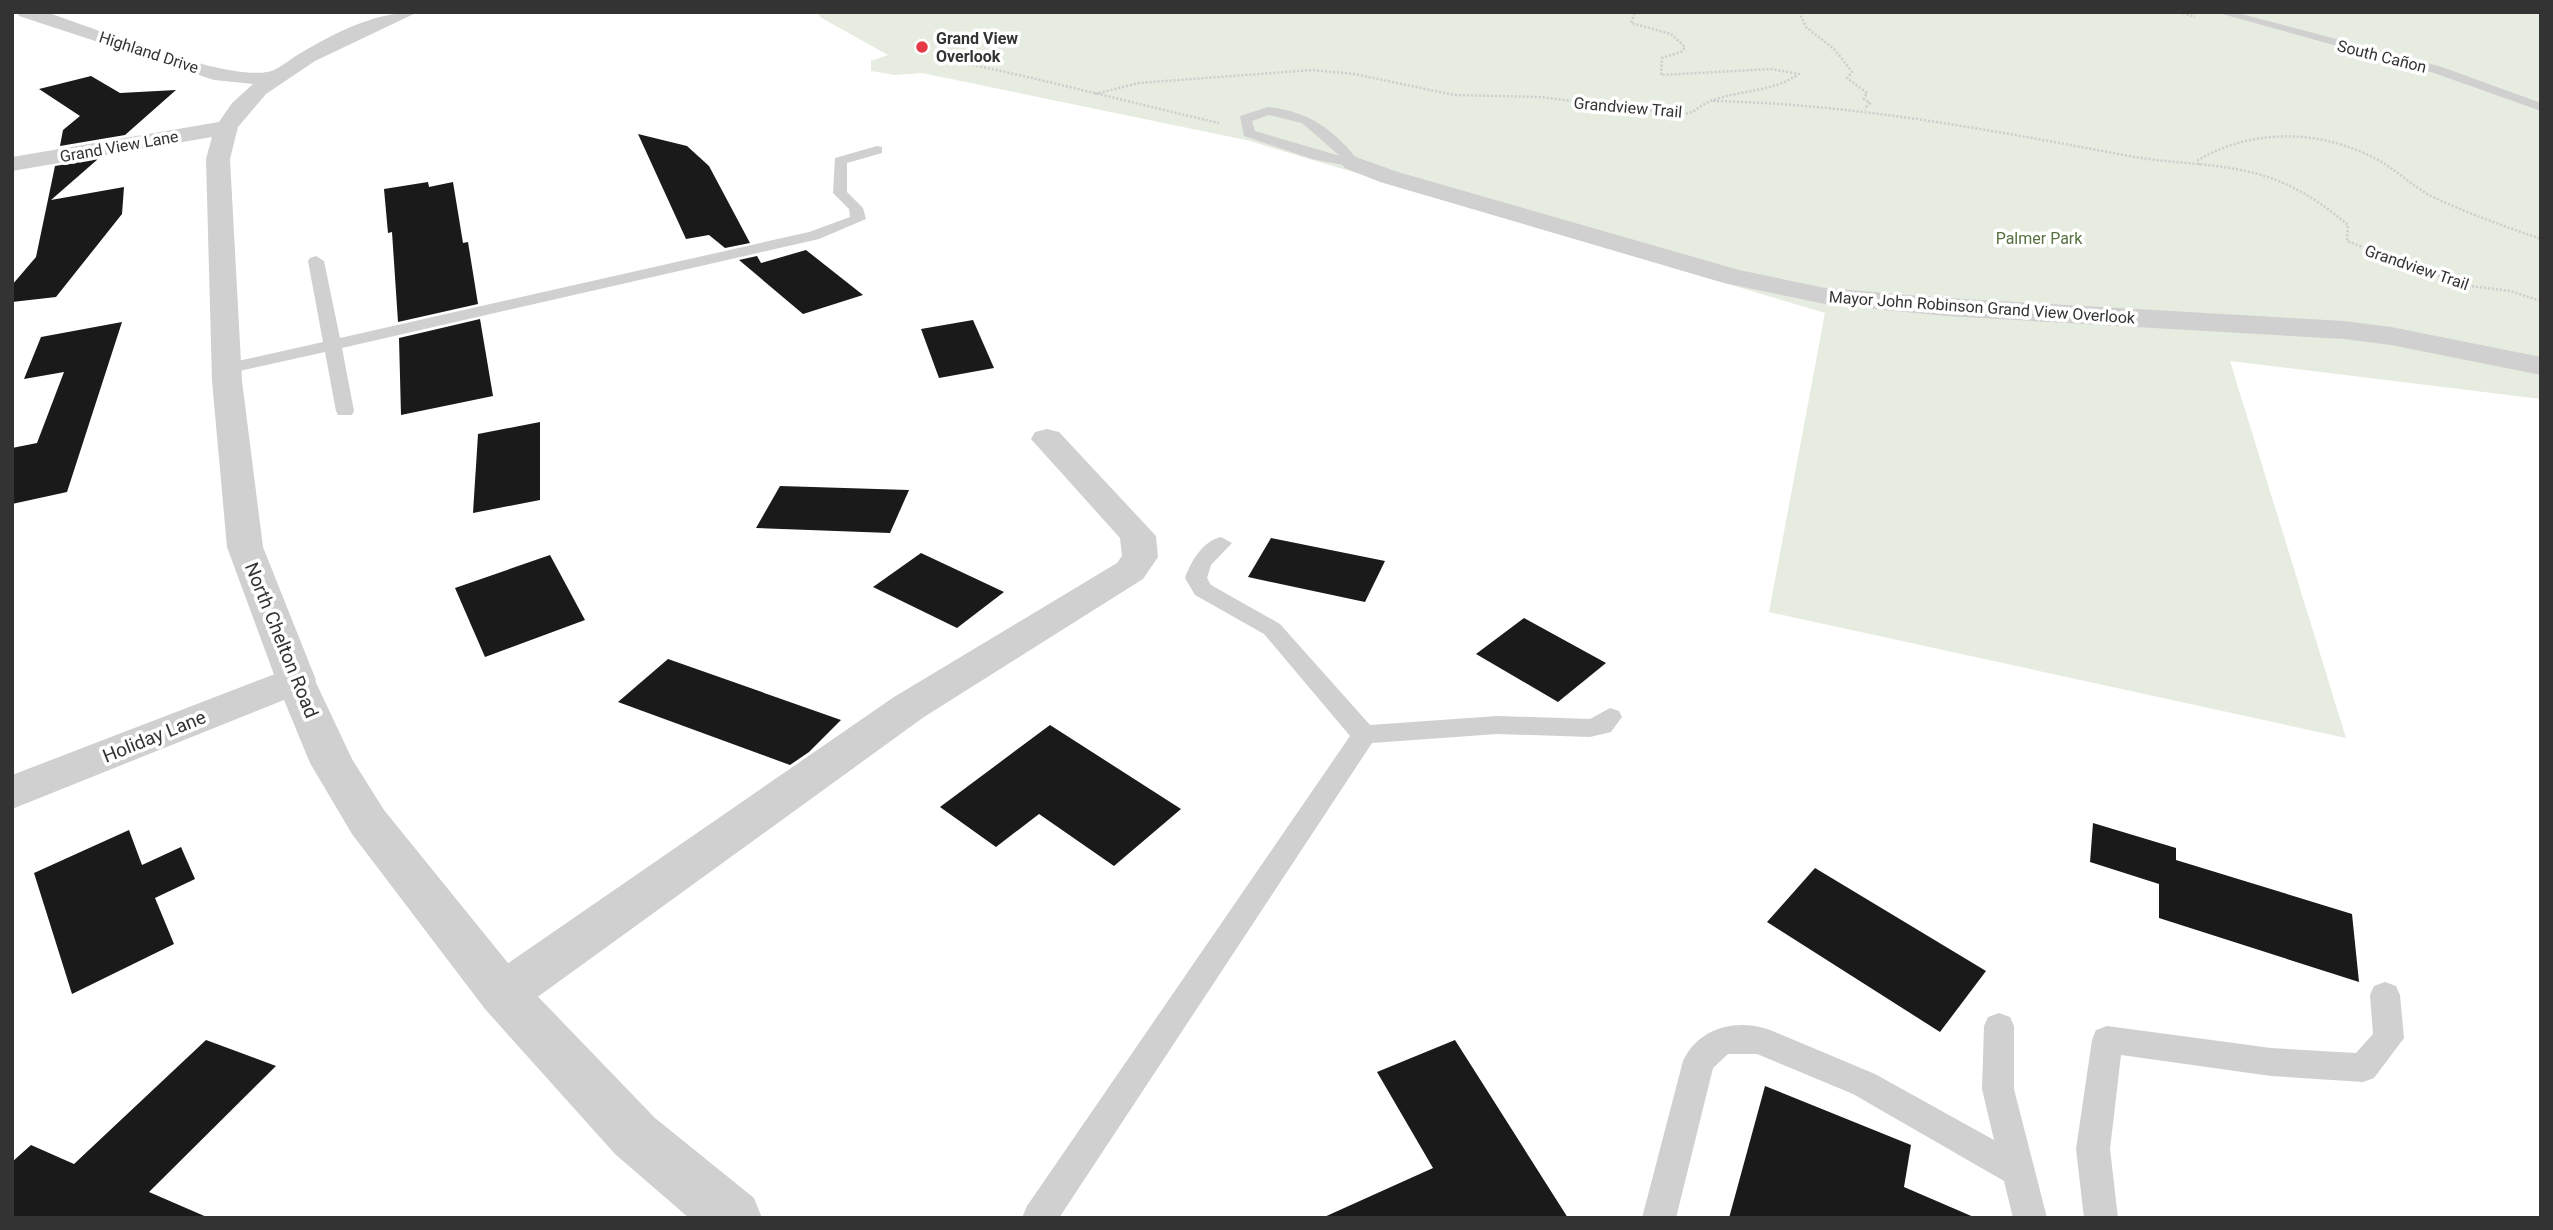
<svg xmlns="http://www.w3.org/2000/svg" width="2553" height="1230" viewBox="0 0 2553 1230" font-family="Roboto,sans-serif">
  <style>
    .green { fill: #e6ecdf }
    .building { fill: #1a1a1a }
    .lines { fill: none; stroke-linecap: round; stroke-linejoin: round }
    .path { stroke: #cdcdcd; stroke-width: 2.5; stroke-dasharray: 2 2; stroke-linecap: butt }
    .service { fill: #d0d0d0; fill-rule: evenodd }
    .minor { fill: #d0d0d0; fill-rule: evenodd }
    .tertiary { fill: #d0d0d0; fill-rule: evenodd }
    .poi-dot { fill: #e63946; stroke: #fff; stroke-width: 2.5 }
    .labels { text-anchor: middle; stroke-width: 7; stroke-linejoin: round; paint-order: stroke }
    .far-poi-label { font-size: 16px; font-weight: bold; fill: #333; stroke: #fff; text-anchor: start }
    .far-street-label { font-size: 16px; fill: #333; stroke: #fff }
    .far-park-label { font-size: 16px; fill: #56703f; stroke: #fff }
    .street-label { font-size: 19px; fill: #333; stroke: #fff }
  </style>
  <rect width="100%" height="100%" fill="#fff"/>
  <polygon class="green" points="818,12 2541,12 2541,399 2230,361 2346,738 1769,612 1825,313 1246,140 922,73 895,75 871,71 871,61 888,55 820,17"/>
  <g class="building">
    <polygon points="91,76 120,93 176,90 125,135 60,146 63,130 80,116 39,89"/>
    <polygon points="638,134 687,146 709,166 750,243 725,248 709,235 686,239"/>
    <polygon points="98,159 51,200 124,187 122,214 56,297 12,302 12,285 36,257 55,166"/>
    <polygon points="428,182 429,187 453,182 463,243 468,242 478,304 398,322 392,232 388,233 384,189"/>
    <polygon points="806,250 863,295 803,314 739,260 757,256 761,263"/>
    <polygon points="480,319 493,396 401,415 399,338"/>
    <polygon points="973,320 994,368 939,378 921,329"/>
    <polygon points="122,322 67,492 12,504 12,448 37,443 64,372 24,379 41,337"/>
    <polygon points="540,422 540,500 473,513 478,434"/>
    <polygon points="780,486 909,490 890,533 756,528"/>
    <polygon points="1271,538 1385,561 1365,602 1248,577"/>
    <polygon points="921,553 1004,592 957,628 873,587"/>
    <polygon points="550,555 585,620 485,657 455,588"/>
    <polygon points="1524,618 1606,663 1558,702 1476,654"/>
    <polygon points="668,659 841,720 809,752 790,765 618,702"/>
    <polygon points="1050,725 1181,809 1114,866 1039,814 996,847 940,807"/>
    <polygon points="2093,823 2176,848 2176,860 2352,914 2359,982 2159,918 2159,884 2090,862"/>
    <polygon points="129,830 142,865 181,847 195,879 155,898 174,944 72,994 34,873"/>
    <polygon points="1815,868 1986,971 1940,1032 1767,922"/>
    <polygon points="206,1040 276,1066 149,1192 209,1218 12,1218 12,1162 31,1145 74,1164"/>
    <polygon points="1455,1040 1568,1218 1322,1218 1433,1168 1377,1072"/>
    <polygon points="1765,1086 1911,1145 1904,1187 1976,1218 1729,1218"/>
  </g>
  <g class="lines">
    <g class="path">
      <polyline points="1799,12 1806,27 1835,50 1852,72 1847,78 1867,93 1864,99 1870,103 1864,109"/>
      <polyline points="2179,12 2195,17"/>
      <path d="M933 57C1029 75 1123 101 1219 123"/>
      <path d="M1095 94 1139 83 1312 70 1355 74 1454 95 1540 97 1684 114C1697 112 1701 104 1713 100 1742 90 1772 92 1799 74L1771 69 1661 75 1662 58 1681 52 1685 47 1671 34 1631 23 1635 12"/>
      <path d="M1713 101C1855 104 1990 130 2129 156 2178 165 2230 162 2276 180 2302 190 2327 207 2348 225L2347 241 2462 285 2510 291 2541 301"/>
      <path d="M2199 165 2198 160C2253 128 2321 129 2378 160 2397 170 2412 186 2431 196 2466 213 2504 226 2541 239"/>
    </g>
    <g class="service">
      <polygon points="2215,12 2234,12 2442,67 2541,103 2541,111 2434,73"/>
      <path d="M1268 107C1309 111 1336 131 1360 163L1353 167 1312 159 1244 136 1240 116ZM1269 115 1302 123 1340 156 1255 131 1252 121Z"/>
      <polygon points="877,146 882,147 882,153 847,163 847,192 863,208 866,219 819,239 342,348 354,411 352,415 338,415 336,411 325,352 226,374 217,369 220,365 323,342 308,261 310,258 316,256 324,261 340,338 809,232 850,217 849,209 833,193 835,158"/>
      <path d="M1221 537 1232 543 1211 565 1207 578 1211 585 1280 624 1370 725 1497 716 1590 719 1610 708 1619 711 1622 717 1611 732 1590 737 1497 734 1372 743 1059 1218H1022L1027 1206 1350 736 1264 634 1195 595 1185 578C1191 561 1203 541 1221 537Z"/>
      <polygon points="2385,982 2396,986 2400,995 2404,1038 2374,1078 2363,1082 2271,1076 2121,1055 2110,1149 2118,1218 2084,1218 2076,1149 2092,1040 2096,1030 2107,1026 2271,1048 2356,1053 2373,1034 2370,995 2374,986"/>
      <path d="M1999 1013 2010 1017 2014 1026V1089L2047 1218H2013L2004 1181 1853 1094 1757 1054H1728L1713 1068 1676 1218H1642L1683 1061C1699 1027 1737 1018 1770 1030L1875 1074 1994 1140 1982 1089 1984 1026 1988 1017Z"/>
    </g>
    <g class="minor">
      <path d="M17 12H46C95 28 221 80 267 72 277 71 290 59 299 54 336 32 375 12 418 12L315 61 266 94 238 127 230 159 242 381 263 547 316 680 310 690 296 694 282 690 276 680 227 547 212 381 206 159 212 137 12 171V157L219 122 232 103 253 84 214 80 19 16Z"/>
      <polygon points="1353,156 1398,172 1739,270 1825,288 1946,298 2344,321 2391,327 2541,357 2541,375 2391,345 2344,339 1946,316 1825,304 1724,283 1380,182 1345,168 1341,163 1345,158"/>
      <polygon points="1047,429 1059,432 1156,536 1158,557 1143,579 924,717 521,1009 503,1016 485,1009 478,994 485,979 894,697 1117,563 1122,556 1120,538 1031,439 1035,432"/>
    </g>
    <polygon class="tertiary" points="296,666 310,670 352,759 384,810 521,979 655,1118 754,1198 762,1218 689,1218 615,1154 485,1009 352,834 310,763 284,700 12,809 12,775"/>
  </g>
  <circle class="poi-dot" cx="922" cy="47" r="7"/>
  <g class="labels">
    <g class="far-poi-label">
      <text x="936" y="44">Grand View<tspan x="936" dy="18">Overlook</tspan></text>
    </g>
    <g class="far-street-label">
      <text transform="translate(149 52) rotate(18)" y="6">Highland Drive</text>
      <text transform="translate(2382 56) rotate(14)" y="6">South Cañon</text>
      <text transform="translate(1628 107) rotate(5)" y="6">Grandview Trail</text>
      <text transform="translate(119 146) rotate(-10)" y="6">Grand View Lane</text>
      <text transform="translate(2417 267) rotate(19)" y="6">Grandview Trail</text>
      <text transform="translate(1982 307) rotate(4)" y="6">Mayor John Robinson Grand View Overlook</text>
    </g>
    <g class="far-park-label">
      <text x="2039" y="244">Palmer Park</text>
    </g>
    <g class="street-label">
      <text transform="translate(282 640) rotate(68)" y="7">North Chelton Road</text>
      <text transform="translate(154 736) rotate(-22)" y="7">Holiday Lane</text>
    </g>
  </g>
  <rect width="2553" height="1230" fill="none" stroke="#333333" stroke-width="28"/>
</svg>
